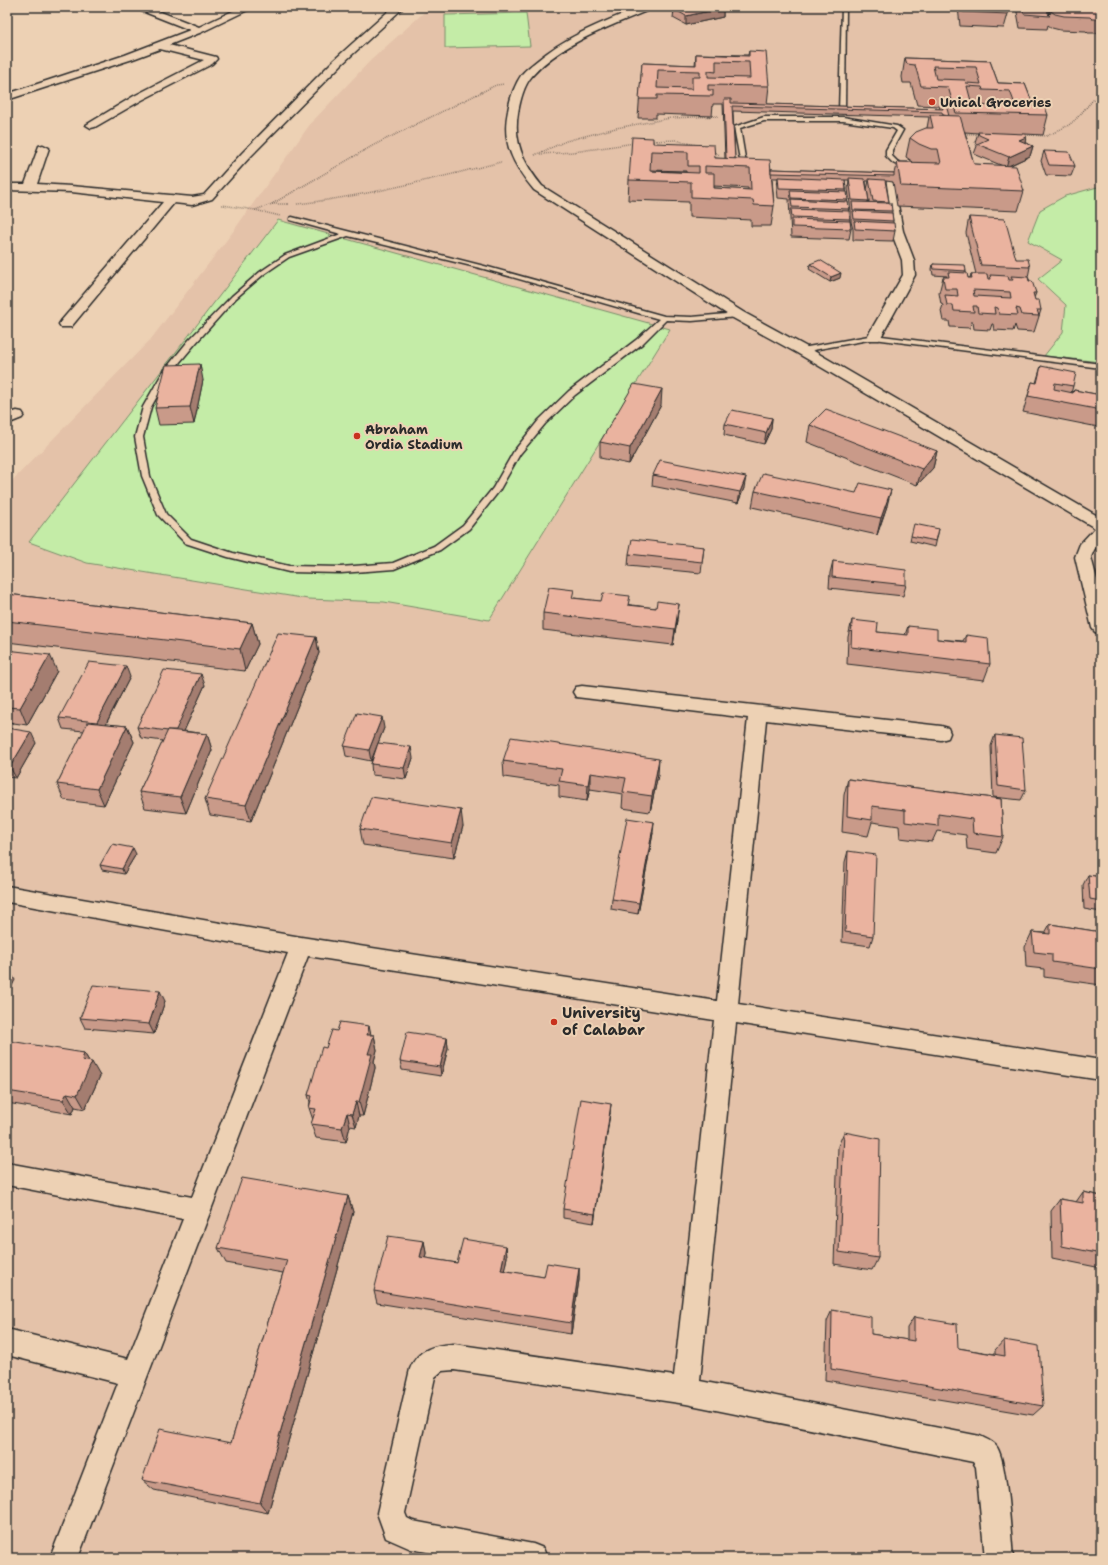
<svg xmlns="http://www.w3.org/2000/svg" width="1108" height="1565" viewBox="0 0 1108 1565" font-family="'Shantell Sans',sans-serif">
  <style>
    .built { fill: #e4c2a9 }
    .green { fill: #c4eca7; stroke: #788c69 }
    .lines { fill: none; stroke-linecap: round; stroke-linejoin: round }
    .lane-casing { stroke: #2b2b2b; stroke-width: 3 }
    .street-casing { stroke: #2b2b2b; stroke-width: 3 }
    .path { stroke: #2b2b2b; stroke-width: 1.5; stroke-dasharray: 0.5 1.5; stroke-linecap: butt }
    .lane { fill: #edd1b4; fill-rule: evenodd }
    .street { fill: #edd1b4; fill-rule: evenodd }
    .wall { fill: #c99a89; stroke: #2b2b2b; fill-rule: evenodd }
    .shaded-wall { fill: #a47d6f; stroke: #2b2b2b }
    .building { fill: #eab39f; stroke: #2b2b2b; fill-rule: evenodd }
    .poi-dot { fill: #c8321e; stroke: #edd1b4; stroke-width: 1.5 }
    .labels { text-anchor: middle; stroke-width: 4; stroke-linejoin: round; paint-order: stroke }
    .far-poi-label { font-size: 13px; font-weight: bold; fill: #2b2b2b; stroke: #edd1b4; text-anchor: start }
    .poi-label { font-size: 15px; font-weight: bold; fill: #2b2b2b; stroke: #edd1b4; text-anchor: start }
  </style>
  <rect width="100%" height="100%" fill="#edd1b4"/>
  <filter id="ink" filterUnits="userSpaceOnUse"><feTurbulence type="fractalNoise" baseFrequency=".025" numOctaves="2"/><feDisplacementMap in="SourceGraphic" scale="8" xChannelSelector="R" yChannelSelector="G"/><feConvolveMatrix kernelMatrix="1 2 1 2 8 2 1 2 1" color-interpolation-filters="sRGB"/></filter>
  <g filter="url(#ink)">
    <polygon class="built" points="430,7 1101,7 1101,1558 7,1558 7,486 151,339 232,233 311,123 370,61"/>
    <g class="green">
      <polygon points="526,13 530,46 445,48 445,15"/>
      <polygon points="1101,186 1101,362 1044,356 1063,332 1066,305 1038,279 1062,260 1028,241 1040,210 1065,196"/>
      <polygon points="278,220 670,329 489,620 384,602 308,599 87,563 29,542"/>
    </g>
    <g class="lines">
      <g class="lane-casing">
        <g id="lane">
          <polygon points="842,7 846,7 845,111 842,113 839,111"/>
          <polygon points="764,117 843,117 897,126 903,130 892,150 892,156 897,161 911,169 906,170 893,163 886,156 886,150 897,131 893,128 843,121 764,121 740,128 747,170 742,171 734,127"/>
          <path d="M292 217 488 267 664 316 692 317 738 313 741 315 738 317 692 321 666 320 642 344 575 395 545 424 520 454 499 491 469 529 440 550 394 569 341 573 289 572 228 557 185 543 158 515 142 476 135 437 143 407 163 372 189 340 232 296 260 272 285 255 341 234 290 220V218ZM348 236 484 269 659 319 636 340 569 391 539 420 514 451 493 488 463 525 434 546 393 563 341 567 289 566 233 553 191 539 166 514 150 476 143 437 151 407 169 375 195 344 236 298 264 274 289 257Z"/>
          <polygon points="874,335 1101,364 1101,368 874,339 802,352 798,350 802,348"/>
        </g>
      </g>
      <g class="street-casing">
        <g id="street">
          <polygon points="135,7 148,7 199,27 241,7 254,7 202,32 169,45 216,57 217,59 212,64 142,100 95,127 91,128 86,125 134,96 204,60 160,49 133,59 7,100 7,94 125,55 190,30 137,9"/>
          <polygon points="393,7 404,7 342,64 250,157 212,199 192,205 174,203 71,327 61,327 59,324 61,321 163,202 71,192 7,190 7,184 25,184 39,146 43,145 49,148 37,184 71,186 192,197 204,195 242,153 334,60"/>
          <path d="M640 7H653L651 9C611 26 561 43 532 76 524 85 520 101 518 113 513 142 524 164 542 186L743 312 807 347 1101 518V541L1094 550 1091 557 1101 595V634L1095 632 1092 628 1075 557 1080 544 1095 528 797 353 733 318 534 190C514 166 501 143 508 111 510 98 515 84 522 74 526 69 533 64 538 60 568 35 604 22 640 7Z"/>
          <polygon points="888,181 892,182 894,184 903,231 914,260 915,275 881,337 879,340 869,340 867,337 903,275 902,260 891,231 882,184 884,182"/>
          <polygon points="17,411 22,412 24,415 22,418 7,424 7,414"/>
          <path d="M582 686 941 726 948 728 950 733 948 738 941 740 766 720 738 1004 1101 1060V1080L736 1023 700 1381 980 1436C986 1439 992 1441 996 1446 1007 1458 1011 1537 1013 1558H985L976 1467 973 1462 686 1404 454 1370 442 1371 435 1377 405 1513 407 1518 413 1521 533 1544 543 1548 547 1558H458L411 1549 386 1538 377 1513 410 1369C418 1349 434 1345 454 1344L674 1376 714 1020 308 956 78 1558H50L118 1383 7 1355V1329L128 1359 183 1219 7 1185V1163L192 1197 288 953 7 902V886L301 937 717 1001 748 718 576 697 573 692 576 687Z"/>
        </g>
      </g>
      <g class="path">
        <polyline points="967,134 979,134"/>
        <polyline points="1024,135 1047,136 1069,125 1076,119 1092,101 1101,94"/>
        <polyline points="651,141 675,140 697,145"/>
        <polyline points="713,152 720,155"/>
        <polyline points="540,154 573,152 635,143"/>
        <polyline points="535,155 566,141 616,128 671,118 719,116"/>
        <polyline points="272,204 290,204"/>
        <path d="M297 204C366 196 433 179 501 162"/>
        <polyline points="222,205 255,210 280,216"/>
        <polyline points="255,210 272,204 374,145 496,85 504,84"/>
      </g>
      <use href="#lane" class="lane"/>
      <use href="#street" class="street"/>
    </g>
    <g class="wall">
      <polygon points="958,7 1006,7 1008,14 1004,28 960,26"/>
      <polygon points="1016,7 1101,7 1101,36 1100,36 1098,33 1088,33 1086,31 1060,30 1052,28 1048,25 1047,29 1020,28"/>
      <polygon points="723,8 723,17 686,25 673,18 674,9"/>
      <path d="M749 51 769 86 767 104 940 109 939 106 917 105 911 83H903L902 77 905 58 990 61 998 83 1025 84 1034 107 1048 115 1043 135 1025 134 1026 137 1025 143 1033 146 1030 156 1009 166 1024 191 1018 211 897 206 893 182 886 181 889 202V203L892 211V213L893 221V223L895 231 893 241 853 240V229L851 222V211L848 189 849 180H845L851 229 849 239 791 237 789 199 778 198 777 187 778 178H772L774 206 771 226H751V220L689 217V202L628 200 629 180 653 143 715 158 725 159 723 104H713L712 116 656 114V118H638L642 63 695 65 696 54 748 55ZM733 111 929 117 927 128 910 138 906 157 913 162H897L894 173 771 169 735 159ZM965 132 978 133 975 142 977 146 974 154 1003 166 974 164ZM650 170 686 171V172L650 171ZM866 181H869L867 189 869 202H868ZM714 186 748 188V190L714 188Z"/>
      <polygon points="1044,151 1075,166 1071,176 1046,175 1041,161"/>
      <polygon points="969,217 1016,259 1030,267 1028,277 1036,293 1034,298 1035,300 1041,310 1034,332 1017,331 1015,325 1013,331 994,330 993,324 992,324 990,330 974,329 973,322 971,322 970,328 950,327 949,321 943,321 941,311 943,305 941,304 939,293 943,277 946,277 947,276 933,275 932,269 933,264 966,271 966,273 968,278 970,278 971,274 976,274 966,233"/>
      <polygon points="810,264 840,278 830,282 809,269"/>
      <polygon points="1041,366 1073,386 1071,393 1073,393 1074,390 1101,395 1101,420 1098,427 1023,412 1032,382 1036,383"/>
      <polygon points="203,380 194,424 159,425 155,408"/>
      <polygon points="661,405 629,464 600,458 600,442"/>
      <polygon points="772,418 771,429 764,444 724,435 725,424"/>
      <polygon points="810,425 937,451 933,468 917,485 807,442"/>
      <polygon points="653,475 744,488 738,503 652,486"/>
      <polygon points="755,491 887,506 877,535 752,507"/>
      <polygon points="939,529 935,547 910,541 911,536"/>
      <polygon points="704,547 701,573 628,566 629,554"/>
      <polygon points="833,561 906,585 903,596 829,588 830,573"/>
      <polygon points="7,594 252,623 258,644 245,671 7,642"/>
      <polygon points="574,598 656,608 677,620 673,645 543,630 543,613"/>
      <polygon points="852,620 877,632 905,635 908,626 937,639 963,641 966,635 990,664 984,680 847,664 848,637"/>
      <polygon points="316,637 319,653 251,821 210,815 205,799"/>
      <polygon points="7,650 57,671 27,725 7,722"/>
      <polygon points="130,677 106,724 127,726 134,742 104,805 64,800 57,784 84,731 63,729 59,718"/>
      <polygon points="205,685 184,731 207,734 212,750 186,813 145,808 139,792 163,741 141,738 137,727"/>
      <polygon points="7,728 36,743 16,778 7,777"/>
      <polygon points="384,728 378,743 413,758 406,779 372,775 371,764 377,744 371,761 346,756 344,746"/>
      <polygon points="995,735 1026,790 1021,800 993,797 991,746"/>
      <polygon points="503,761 658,775 650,812 622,808 623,794 590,789 587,801 559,797 559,785 504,777"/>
      <polygon points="848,779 1001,799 1003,837 996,853 967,849 966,835 937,831 932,842 900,838 899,826 872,822 868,836 842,832 844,795"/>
      <polygon points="463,826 454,858 363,845 360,829"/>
      <polygon points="653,833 638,914 611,909 612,899"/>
      <polygon points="848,851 873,936 870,946 842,942 845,862"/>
      <polygon points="136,854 124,874 102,870 100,865"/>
      <polygon points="1088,875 1101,877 1101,912 1084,909 1083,885"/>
      <polygon points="1050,924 1101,932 1101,985 1044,977 1044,969 1026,967 1025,947 1032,932 1045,933"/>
      <polygon points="165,1001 154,1034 85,1028 80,1018"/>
      <polygon points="371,1035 374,1035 377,1050 374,1061 375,1068 363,1116 359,1116 356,1127 350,1126 346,1142 316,1138 311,1124 313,1120 309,1108 310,1102 308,1095 326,1048"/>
      <polygon points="447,1038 448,1048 441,1076 402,1070 400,1061"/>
      <polygon points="7,1047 84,1053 89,1061 100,1076 85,1109 75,1107 72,1114 7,1103"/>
      <polygon points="610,1113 594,1223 563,1218 563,1209"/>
      <polygon points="844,1132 878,1258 872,1270 834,1264 838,1146"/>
      <polygon points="1083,1192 1101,1196 1101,1268 1052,1258 1051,1211 1060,1199 1076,1202"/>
      <polygon points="348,1196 353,1212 268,1513 154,1490 142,1480 231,1443 283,1273 226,1263 218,1248"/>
      <polygon points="424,1241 426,1253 425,1258 457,1263 506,1246 507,1257 504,1271 544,1277 579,1268 579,1280 571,1334 377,1303 374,1291"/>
      <polygon points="832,1310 871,1334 907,1340 907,1328 914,1317 958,1348 995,1354 995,1350 1004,1340 1043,1406 1033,1415 825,1380 827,1321"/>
    </g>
    <g class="shaded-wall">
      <polygon points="723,8 723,17 686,25 686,16"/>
      <polygon points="1026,137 1024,147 1019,140"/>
      <polygon points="1033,146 1030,156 1006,167 1009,157"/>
      <polygon points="841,273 840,278 830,282 831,277"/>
      <polygon points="200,364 203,380 194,424 190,407"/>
      <polygon points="662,389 661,405 629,464 630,448"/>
      <polygon points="772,418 771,429 764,444 766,433"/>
      <polygon points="937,451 933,468 917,485 922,469"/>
      <polygon points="746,477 744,488 738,503 740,492"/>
      <polygon points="891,490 887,506 877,535 881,518"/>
      <polygon points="679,604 677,620 673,645 675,629"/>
      <polygon points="252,623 258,644 245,671 240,649"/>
      <polygon points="316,637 319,653 251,821 246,805"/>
      <polygon points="50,655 57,671 27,725 20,708"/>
      <polygon points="126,666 130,677 101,733 97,722"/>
      <polygon points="201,674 205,685 179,742 175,731"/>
      <polygon points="382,717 384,728 371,761 369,750"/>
      <polygon points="127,726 134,742 104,805 97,789"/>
      <polygon points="31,732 36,743 16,778 10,767"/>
      <polygon points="207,734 212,750 186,813 180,797"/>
      <polygon points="411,747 413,758 406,779 404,768"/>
      <polygon points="659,759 658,775 650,812 652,796"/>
      <polygon points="590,773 590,789 587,801 588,785"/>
      <polygon points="461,810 463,826 454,858 452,843"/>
      <polygon points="654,822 653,833 638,914 639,903"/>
      <polygon points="133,848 136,854 124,874 122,869"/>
      <polygon points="9,970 15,980 7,996 7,974"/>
      <polygon points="160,991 165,1001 154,1034 149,1024"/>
      <polygon points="369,1026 372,1039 374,1035 377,1050 374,1061 375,1068 363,1116 359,1102 368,1054 367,1035"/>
      <polygon points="447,1038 448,1048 441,1076 440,1067"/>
      <polygon points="84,1053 91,1064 92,1062 100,1076 85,1109 77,1095 82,1060"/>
      <polygon points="67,1093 75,1107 72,1114 63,1100"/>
      <polygon points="356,1102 359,1116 356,1127 352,1114"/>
      <polygon points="611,1104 610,1113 594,1223 595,1214"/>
      <polygon points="347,1113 350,1126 346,1142 342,1128"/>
      <polygon points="348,1196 353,1212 268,1513 260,1503"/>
      <polygon points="424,1241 426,1253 423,1269 420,1257"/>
      <polygon points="506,1246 507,1257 502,1282 501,1270"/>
      <polygon points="579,1268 579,1280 571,1334 571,1323"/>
    </g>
    <g class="building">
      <polygon points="682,7 722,7 723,8 686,16 674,9"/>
      <polygon points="963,7 1006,7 1008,14 963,12"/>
      <polygon points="1022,7 1101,7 1101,19 1092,19 1090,17 1064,16 1055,14 1051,11 1047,12 1051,13 1048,14 1050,16 1024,14"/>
      <path d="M749 51 766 52 769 86 708 85V90H713V96L657 95V99H639L642 63 696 65V54L749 56ZM716 61 749 62 750 78 708 77V71L716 72ZM658 70 700 71V77H692V89L657 88Z"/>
      <path d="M905 58 990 61 998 83 1025 84 1034 107H1045L1048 115 956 113 948 87 921 86 915 65 907 64ZM933 66 976 67 981 84 966 83 965 80 936 79ZM967 86 982 87 983 90 1010 91 1016 107 972 105Z"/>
      <polygon points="724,99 731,99 731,103 943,109 940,101 945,101 949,116 943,115 942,112 732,106 735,159 726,159"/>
      <polygon points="930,115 960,116 974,164 1016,166 1024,191 901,186 897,162 941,163 938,149 931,149 919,144 910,138 916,132 926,128 933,128"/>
      <polygon points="978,132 1025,134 1026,137 1019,140 1033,146 1009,157 977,144 988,139 979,135"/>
      <path d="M632 137 653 138V143L714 145 715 158 770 160 774 206 754 205 753 200 691 197V182L629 180ZM651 151 688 152V166H699V173L650 171ZM705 166 750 168 751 190 714 188V173H705Z"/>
      <polygon points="1044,151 1069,152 1075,166 1049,165"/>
      <polygon points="771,169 894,173 894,176 771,173"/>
      <polygon points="778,177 845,180 846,190 779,188"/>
      <polygon points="849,178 865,179 869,201 852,200"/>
      <polygon points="869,179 885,180 889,202 873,201"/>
      <polygon points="790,190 847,192 848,200 791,198"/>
      <polygon points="791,199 848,202 849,209 792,207"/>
      <polygon points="852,202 891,203 892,211 853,210"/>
      <polygon points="791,209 849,211 850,219 792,217"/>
      <polygon points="853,211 892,213 893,221 854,219"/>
      <polygon points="969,217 1005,219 1016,259 1028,259 1030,267 981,265"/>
      <polygon points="792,219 850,221 851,229 792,227"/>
      <polygon points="854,221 894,223 895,231 855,229"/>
      <polygon points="820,260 841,273 831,277 810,264"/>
      <polygon points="933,264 965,265 966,271 934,269"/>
      <path d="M948 272 967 273 968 278H972L971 274H987L988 279H991L990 275 1008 276 1009 280H1013L1011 276 1028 277 1029 281H1032L1036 293H1033L1035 300H1039L1041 310H1037L1039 316 1022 315 1020 309 1016 308 1018 315 999 314 998 308 994 307 995 314 978 313 977 306H973L974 312 954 311 953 305H947L945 295 958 296 957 289H945L943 277H949ZM973 290 1010 292 1011 298 974 296Z"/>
      <polygon points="200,364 190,407 155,408 166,365"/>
      <polygon points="1041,366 1076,373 1073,386 1055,383 1054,389 1073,393 1074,390 1101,395 1101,410 1028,396 1032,382 1037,383"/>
      <polygon points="634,384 662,389 630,448 600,442"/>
      <polygon points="826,409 937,451 922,469 810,425"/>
      <polygon points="732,410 772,418 766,433 725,424"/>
      <polygon points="660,460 746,477 740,492 653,475"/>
      <polygon points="763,473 856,493 860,483 891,490 881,518 755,491"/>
      <polygon points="914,524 939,529 936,541 911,536"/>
      <polygon points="632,539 704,547 702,562 629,554"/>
      <polygon points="833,561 906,570 906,585 832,577"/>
      <polygon points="549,587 574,590 572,598 601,601 603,593 630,596 628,605 656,608 657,601 679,604 675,629 543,613"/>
      <polygon points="7,594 252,623 240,649 7,621"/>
      <polygon points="852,620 878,623 877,632 908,635 908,626 937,629 937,639 966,642 966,635 988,638 990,664 851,647"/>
      <polygon points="278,633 316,637 246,805 205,799"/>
      <polygon points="7,650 50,655 20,708 7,707"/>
      <polygon points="89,662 126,666 97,722 59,718"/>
      <polygon points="164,670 201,674 176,730 168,730 168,731 137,727"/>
      <polygon points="357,713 382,717 369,750 344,746"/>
      <polygon points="88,722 127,726 97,789 57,784"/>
      <polygon points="7,728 31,732 10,767 7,767"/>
      <polygon points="168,730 207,734 180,797 139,792"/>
      <polygon points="995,735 1022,738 1026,790 998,786"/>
      <polygon points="511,737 659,759 652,796 623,792 626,778 590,773 588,785 559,781 562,769 503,761"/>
      <polygon points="378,743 411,747 404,768 371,764"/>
      <polygon points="848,779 1001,799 1003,837 973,833 972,819 938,814 938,826 905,822 905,810 872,806 872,820 847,816"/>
      <polygon points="371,797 461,810 452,843 360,829"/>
      <polygon points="627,818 654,822 639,903 612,899"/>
      <polygon points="112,844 133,848 122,869 100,865"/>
      <polygon points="848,851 876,855 873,936 845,932"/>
      <polygon points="1088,875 1101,877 1101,901 1090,899"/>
      <polygon points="1050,924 1101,932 1101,969 1052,962 1052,954 1034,952 1032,932 1050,934"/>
      <polygon points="7,970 9,970 7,974"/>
      <polygon points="93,985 160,991 149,1024 80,1018"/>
      <polygon points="340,1022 369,1026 367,1035 374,1035 368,1054 372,1054 359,1102 356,1102 352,1114 347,1113 342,1128 311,1124 316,1109 309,1108 312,1096 308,1095 322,1047 326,1048 332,1030 337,1031"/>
      <polygon points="407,1032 447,1038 440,1067 400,1061"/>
      <polygon points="10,1041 84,1053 82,1060 92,1062 77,1095 67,1093 63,1100 7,1091 7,1047"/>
      <polygon points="581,1099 611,1104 595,1214 563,1209"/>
      <polygon points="844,1132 880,1139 878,1258 839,1252"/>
      <polygon points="242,1178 348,1196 260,1503 142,1480 160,1429 231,1443 287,1260 218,1248"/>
      <polygon points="1083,1192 1101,1196 1101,1254 1062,1246 1060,1199 1083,1203"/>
      <polygon points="388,1236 424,1241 420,1257 457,1263 463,1239 506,1246 501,1270 544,1277 547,1263 579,1268 571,1323 374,1291"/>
      <polygon points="832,1310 871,1317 871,1334 914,1341 914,1317 957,1324 958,1348 1005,1356 1004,1340 1039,1346 1043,1406 831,1369"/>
    </g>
  </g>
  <g class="poi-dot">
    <circle cx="932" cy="102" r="4"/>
    <circle cx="357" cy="436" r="4"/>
    <circle cx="554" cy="1022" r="4"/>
  </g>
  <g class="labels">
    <g class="far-poi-label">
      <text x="940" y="107">Unical Groceries</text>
      <text x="365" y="434">Abraham<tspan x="365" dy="15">Ordia Stadium</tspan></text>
    </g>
    <g class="poi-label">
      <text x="562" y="1018">University<tspan x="562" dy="17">of Calabar</tspan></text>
    </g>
  </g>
  <rect width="1108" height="1565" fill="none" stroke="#edd1b4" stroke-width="24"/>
  <rect x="12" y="12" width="1084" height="1541" fill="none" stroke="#2b2b2b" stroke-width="1.5" filter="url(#ink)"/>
</svg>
